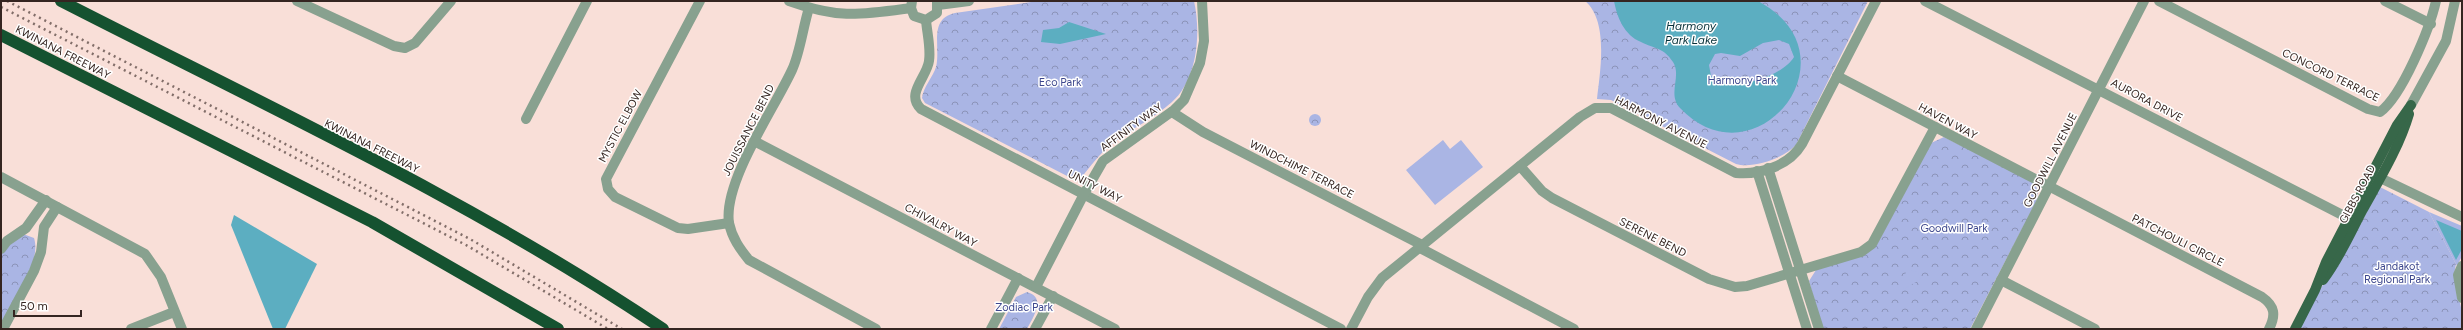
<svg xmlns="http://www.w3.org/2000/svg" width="2463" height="330" viewBox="0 0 2463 330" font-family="Figtree,sans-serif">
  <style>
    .park { fill: url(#park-crowns) }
    .garden { fill: #aab5e4 }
    .water { fill: #5caec1; fill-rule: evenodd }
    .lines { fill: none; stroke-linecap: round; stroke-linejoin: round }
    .minor { stroke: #88a18f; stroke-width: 10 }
    .major { stroke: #376749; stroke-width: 10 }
    .highway { stroke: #155230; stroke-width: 12 }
    .rail { stroke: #826e69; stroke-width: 2.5; stroke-dasharray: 2 4; stroke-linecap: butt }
    .labels { text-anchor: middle; stroke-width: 3; stroke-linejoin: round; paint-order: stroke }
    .street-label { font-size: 11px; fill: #352521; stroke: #fff }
    .park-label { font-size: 11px; fill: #3e488e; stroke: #fff }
    .water-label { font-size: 12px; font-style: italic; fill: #073139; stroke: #fff }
  </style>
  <defs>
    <pattern id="park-crowns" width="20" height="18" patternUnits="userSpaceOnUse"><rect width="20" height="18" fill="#aab5e4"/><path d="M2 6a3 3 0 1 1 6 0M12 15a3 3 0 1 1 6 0" fill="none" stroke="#8b93b8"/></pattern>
  </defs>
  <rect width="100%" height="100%" fill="#f9dfd8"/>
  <g class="park">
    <path d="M1038 1H1194C1201 32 1198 79 1172 102 1154 118 1131 129 1112 144 1100 153 1090 167 1081 178H1071L925 103 922 98C923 87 933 77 936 67 941 47 928 19 955 13Z"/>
    <path d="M1585 1H1868L1796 145C1784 158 1753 169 1736 164L1611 100 1597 99C1600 72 1609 21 1585 1Z"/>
    <circle cx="1315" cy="120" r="6"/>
    <path d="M1944 137 2033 182C2039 189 2039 196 2035 204L1970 329H1822L1809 281 1816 270 1877 244 1931 143Z"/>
    <polygon points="2380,187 2429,212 2456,264 2454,275 2462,312 2462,329 2298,329 2314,298 2346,251"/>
    <path d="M23 234 34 238C42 262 13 303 1 325V253L7 245Z"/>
    <path d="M1027 292C1047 298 1033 317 1027 329H999L1016 297Z"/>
  </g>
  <g class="garden">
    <polygon points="1443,140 1450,149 1461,140 1483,167 1435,205 1406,170"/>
    <polygon points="2429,212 2462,226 2462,256 2457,266"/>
    <polygon points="1909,270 1917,272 1921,279 1904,289 1901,278"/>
  </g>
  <g class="water">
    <path d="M1614 1H1758C1861 56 1755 187 1680 108 1667 94 1682 76 1673 62 1663 47 1655 49 1641 42 1624 35 1617 17 1614 1ZM1779 40 1789 44 1794 57C1782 77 1728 95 1711 76L1709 65 1715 54 1721 53 1740 56 1763 43Z"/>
    <polygon points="1069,22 1106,34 1060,44 1041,42 1043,30 1059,28"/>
    <polygon points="234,215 317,264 285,329 273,329 231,225"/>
    <polygon points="2436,220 2462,231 2462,249 2456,260"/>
  </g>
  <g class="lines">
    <g class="minor">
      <polyline points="297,1 394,46 405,48 415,43 451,1"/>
      <polyline points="700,1 606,179 608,189 615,197 678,228 688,229 729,223"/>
      <path d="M789 1C839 19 859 15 911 8"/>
      <polyline points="912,1 911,8 914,16 926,20 937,13 937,1"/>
      <polyline points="1925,1 2356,222"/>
      <path d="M2159 1 2368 109 2380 112C2402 96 2430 28 2436 1"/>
      <polyline points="2385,1 2431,24"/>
      <polyline points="938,5 969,1"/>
      <path d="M809 8C803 27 800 53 792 70 774 109 723 182 729 223 732 238 740 249 749 260L876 329"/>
      <path d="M926 20C927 33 931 48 929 61 927 77 905 94 921 109L1341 329"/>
      <path d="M1837 76 2262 297C2275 306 2276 315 2269 329"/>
      <polyline points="2411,105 2446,41 2455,1"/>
      <polyline points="1172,112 1203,132 1422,245"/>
      <polyline points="526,119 587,1"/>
      <polyline points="756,142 1115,329"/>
      <polyline points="1520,166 1542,191 1552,198 1709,279 1735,287 1747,286 1861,252 1872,244 1935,127"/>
      <polyline points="1768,168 1819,329"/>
      <polyline points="1757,171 1807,329"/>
      <polyline points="2374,175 2462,217"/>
      <polyline points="1,177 145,254 161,277 182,329"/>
      <polyline points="1420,248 1574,329"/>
      <polyline points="1,249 7,241 26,228 46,200"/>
      <polyline points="2462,266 2458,275 2462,298"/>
      <polyline points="2001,280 2095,329"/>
      <polyline points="1036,287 1084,194 1103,161 1174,110 1184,100 1200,63 1204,41 1202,1"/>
      <polyline points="3,329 34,271 41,252 44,227 57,207"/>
      <polyline points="131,329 174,312"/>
      <polyline points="991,329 1018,278"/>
      <polyline points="1035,329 1053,296"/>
      <path d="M1351 329 1368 297 1382 278 1580 117 1595 108H1611L1736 173C1760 175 1789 166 1802 144L1876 1"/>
      <polyline points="1976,329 2144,1"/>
    </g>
    <g class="major">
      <path d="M2323 280C2339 259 2350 234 2362 211 2379 180 2399 148 2409 114"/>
      <polyline points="2295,329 2315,290 2326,262 2397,125 2411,105"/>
    </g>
    <g class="highway">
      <path d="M61 1C264 105 473 201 663 329"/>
      <polyline points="1,35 372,222 558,329"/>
    </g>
    <g class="rail">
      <polyline points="7,1 470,239 622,329"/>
      <polyline points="1,7 466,245 608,329"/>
    </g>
  </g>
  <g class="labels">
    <g class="street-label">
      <text transform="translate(63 52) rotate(27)" y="4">KWINANA FREEWAY</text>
      <text transform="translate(2331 75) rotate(26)" y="4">CONCORD TERRACE</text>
      <text transform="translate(2147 100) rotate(28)" y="4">AURORA DRIVE</text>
      <text transform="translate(1948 121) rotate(28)" y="4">HAVEN WAY</text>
      <text transform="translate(1661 122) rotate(27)" y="4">HARMONY AVENUE</text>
      <text transform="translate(620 126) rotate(-62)" y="4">MYSTIC ELBOW</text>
      <text transform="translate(1131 127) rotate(-36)" y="4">AFFINITY WAY</text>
      <text transform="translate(748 130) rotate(-63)" y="4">JOUISSANCE BEND</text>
      <text transform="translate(372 146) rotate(27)" y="4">KWINANA FREEWAY</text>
      <text transform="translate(2050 160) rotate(-63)" y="4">GOODWILL AVENUE</text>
      <text transform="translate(1302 169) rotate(27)" y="4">WINDCHIME TERRACE</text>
      <text transform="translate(1095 186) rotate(27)" y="4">UNITY WAY</text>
      <text transform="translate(2357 194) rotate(-62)" y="4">GIBBS ROAD</text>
      <text transform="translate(941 225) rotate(28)" y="4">CHIVALRY WAY</text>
      <text transform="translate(1653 237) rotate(27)" y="4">SERENE BEND</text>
      <text transform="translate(2178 240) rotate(27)" y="4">PATCHOULI CIRCLE</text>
    </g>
    <g class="park-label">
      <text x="1742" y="84">Harmony Park</text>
      <text x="1060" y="86">Eco Park</text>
      <text x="1954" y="232">Goodwill Park</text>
      <text x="2397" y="270">Jandakot<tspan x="2397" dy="13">Regional Park</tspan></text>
      <text x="1024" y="311">Zodiac Park</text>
    </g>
    <g class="water-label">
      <text x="1691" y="30">Harmony<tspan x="1691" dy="14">Park Lake</tspan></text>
    </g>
  </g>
  <rect width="2463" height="330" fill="none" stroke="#352521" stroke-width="4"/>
  <path d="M14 310v6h67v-6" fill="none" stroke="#352521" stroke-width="2"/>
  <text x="20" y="310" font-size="12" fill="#352521" stroke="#ffffff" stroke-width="3" paint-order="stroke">50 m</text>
</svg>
